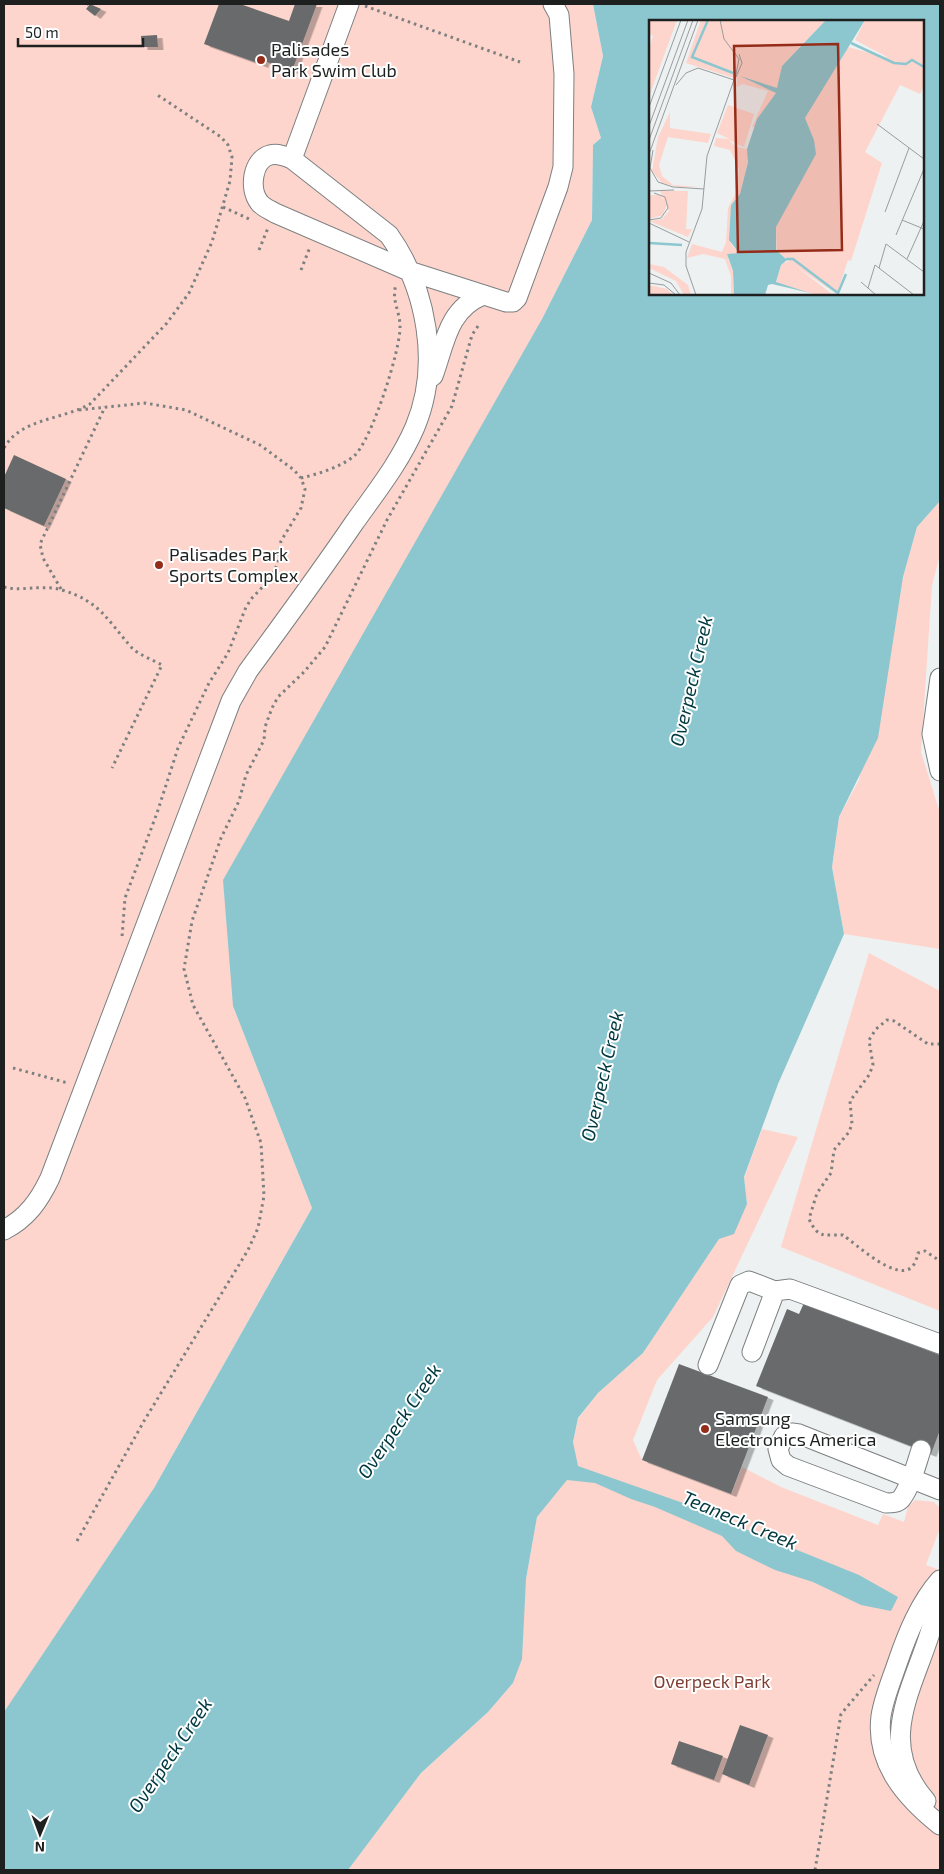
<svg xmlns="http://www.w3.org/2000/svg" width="944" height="1874" viewBox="0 0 944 1874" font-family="'Exo 2',sans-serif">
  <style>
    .green { fill: #fed5cc }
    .water { fill: #8cc7d0; fill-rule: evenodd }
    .building { fill: #686b6c; filter: url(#shadow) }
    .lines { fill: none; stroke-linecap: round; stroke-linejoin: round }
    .minor-casing { stroke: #7c8081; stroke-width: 21 }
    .path { stroke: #7d8080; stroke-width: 3; stroke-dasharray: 2.5 4; stroke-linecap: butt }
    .minor { stroke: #fff; stroke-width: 19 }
    .poi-dot { fill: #952c19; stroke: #fff; stroke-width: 2 }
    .labels { text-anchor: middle; stroke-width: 4; stroke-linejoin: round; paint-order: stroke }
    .poi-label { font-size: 18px; fill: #1e2020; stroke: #fff; text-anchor: start }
    .park-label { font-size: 18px; fill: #7e3e32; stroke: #fff }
    .water-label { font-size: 19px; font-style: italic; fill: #003840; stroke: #fff }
    .inset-river { fill: none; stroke: #8cc7d0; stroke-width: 2.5 }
    .inset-road { fill: none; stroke: #9a9d9d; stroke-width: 1 }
    .view { fill: #952c19; fill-opacity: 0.15; stroke: #952c19; stroke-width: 2.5 }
    .inset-edge { fill: none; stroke: #1e2020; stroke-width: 2.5 }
  </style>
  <defs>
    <filter id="shadow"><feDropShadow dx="5.5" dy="3" stdDeviation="0" flood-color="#0004"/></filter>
  </defs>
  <rect width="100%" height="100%" fill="#edf1f1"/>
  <g class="green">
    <polygon points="4,4 593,4 603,56 591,107 601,138 593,145 592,220 542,319 233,1006 312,1208 154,1488 4,1713"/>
    <polygon points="940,501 940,555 932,585 921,752 940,813 940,949 844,934 832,867 839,817 859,780 903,577 917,527"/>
    <polygon points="869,953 940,991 940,1311 781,1247"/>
    <polygon points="762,1129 798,1137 713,1317 657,1380 633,1440 642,1460 731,1494 742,1467 781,1487 878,1525 883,1514 904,1522 908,1507 915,1500 934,1502 940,1508 940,1528 926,1565 940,1570 940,1870 348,1870 421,1773 488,1712 513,1683 526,1579 537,1517 577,1466 573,1442 578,1419 598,1393 643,1353 719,1239 747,1204 744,1178"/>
  </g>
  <path class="water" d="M593 4H940V501L917 527 903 577 878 738 839 817 832 867 844 934 778 1084 744 1177 747 1204 734 1234 719 1239 643 1353 598 1393 578 1418 573 1442 578 1466 720 1516 743 1528 859 1575 898 1597 891 1611 861 1605 813 1582 775 1570 736 1551 722 1536 655 1507 631 1499 595 1483 567 1480 537 1517 526 1579 522 1659 513 1683 488 1712 421 1773 348 1870H4V1712L154 1488 312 1208 233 1006 223 880 542 319 592 220 593 145 601 138 591 107 603 56ZM650 21H923V294H650Z"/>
  <g class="building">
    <polygon points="90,4 101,9 95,16 86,9"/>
    <polygon points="219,4 240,4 289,21 295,4 317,4 292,71 264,61 263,65 204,44"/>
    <polygon points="157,35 158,47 142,47 141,36"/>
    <polygon points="14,455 66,479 44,526 4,508 4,477"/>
    <polygon points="804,1303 940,1355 940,1430 931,1454 756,1386 787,1309 799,1314"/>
    <polygon points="679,1364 768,1397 731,1494 642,1460"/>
    <polygon points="740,1725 768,1735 749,1785 722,1774"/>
    <polygon points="679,1741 723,1756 714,1780 671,1764"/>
  </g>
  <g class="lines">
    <g class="minor-casing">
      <g id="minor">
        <polyline points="292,159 349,4"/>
        <path d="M433 376C445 344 447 310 483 295"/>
        <polyline points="940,678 932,734 940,771"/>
        <path d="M4 1230C27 1218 39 1201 50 1178L231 701 248 671C284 622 320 573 354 523 376 492 400 462 415 427 441 365 427 289 389 235L292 159C285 156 278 153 270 155 252 160 249 189 259 202 262 207 270 210 275 213L409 271 506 302H513L517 298 558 187 563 167 564 74 559 15 553 4"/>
        <polyline points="752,1352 775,1291 790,1289 940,1344"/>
        <polyline points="708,1365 740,1285 749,1281 775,1291"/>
        <path d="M921 1450C916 1465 911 1486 901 1499 897 1503 892 1503 886 1503L788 1466 781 1460 778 1449 784 1436 792 1433 799 1434 940 1490"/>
        <path d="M940 1580C920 1603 908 1632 898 1661 892 1679 884 1697 881 1716 875 1763 906 1798 940 1825"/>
        <path d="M926 1801C877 1745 910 1694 929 1636 935 1619 937 1601 940 1583"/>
      </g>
    </g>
    <g class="path">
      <polyline points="87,4 88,4"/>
      <polyline points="365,6 520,62"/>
      <polyline points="223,207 249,219"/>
      <polyline points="259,250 268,228"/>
      <polyline points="301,270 310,247"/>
      <polyline points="79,410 145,403 186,410 260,445 294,470 301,478 305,489 301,508 281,541 277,565 270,579 252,598 246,607 228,653 209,683 178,748 157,813 125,898 122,937"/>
      <path d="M4 448C21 418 62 420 90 404L167 323 189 293 212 242 230 181 232 157 228 145 221 137 156 94"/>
      <path d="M301 478C318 474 341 467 354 456 371 442 401 349 400 326 400 312 391 299 396 285"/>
      <path d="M4 587C21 592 42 584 62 590 100 601 108 621 132 648 139 655 153 660 162 665L112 768"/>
      <polyline points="61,589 43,558 40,544 105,407"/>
      <path d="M940 1044H928L894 1021 887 1020 876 1029 869 1040 873 1065 869 1075 850 1101 852 1124 849 1132 834 1150 831 1173 817 1193 809 1219C819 1240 824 1234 843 1235 856 1244 896 1282 912 1267 915 1264 917 1258 918 1253L925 1251 940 1261"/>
      <polyline points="13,1068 68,1083"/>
      <polyline points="77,1541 144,1421 248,1250 258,1228 264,1196 261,1143 245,1098 193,1005 184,969 192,921 221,838 239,801 246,775 264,740 265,727 272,708 278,697 304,672 325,647 387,520 452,406 472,335 480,323"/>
      <polyline points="815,1870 841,1714 874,1675"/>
    </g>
    <use href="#minor" class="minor"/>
  </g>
  <g class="poi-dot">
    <circle cx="261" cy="60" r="5"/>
    <circle cx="159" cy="565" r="5"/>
    <circle cx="705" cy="1429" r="5"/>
  </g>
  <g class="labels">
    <g class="poi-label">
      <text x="271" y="56">Palisades<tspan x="271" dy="21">Park Swim Club</tspan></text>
      <text x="169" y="561">Palisades Park<tspan x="169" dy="21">Sports Complex</tspan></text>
      <text x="715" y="1425">Samsung<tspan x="715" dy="21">Electronics America</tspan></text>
    </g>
    <g class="park-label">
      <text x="712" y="1688">Overpeck Park</text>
    </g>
    <g class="water-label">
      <text transform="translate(691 681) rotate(-77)" y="7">Overpeck Creek</text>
      <text transform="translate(602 1076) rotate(-77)" y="7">Overpeck Creek</text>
      <text transform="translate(399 1421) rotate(-56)" y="7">Overpeck Creek</text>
      <text transform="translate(740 1520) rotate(23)" y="7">Teaneck Creek</text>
      <text transform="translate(170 1755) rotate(-56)" y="7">Overpeck Creek</text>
    </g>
  </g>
  <g transform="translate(649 20)">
    <rect width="275" height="275" fill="#edf1f1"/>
    <path d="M0 0H28L0 77V28L4 16 0 14ZM52 0H177L133 46 127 75 111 95 107 107H103L119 71 94 64 87 67 88 59 37 43ZM216 0H275V66L271 74 251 65 216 132 233 143 202 241 199 240 188 274 148 247 184 275H168L127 263 132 244 140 241 128 233 127 207 165 120 156 98 199 27 240 38 206 20ZM79 85 105 94 95 127 80 120 87 127 98 129 100 136 91 174 82 185V224L90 233 82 234 79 239 84 251 85 275H82V256L76 239 54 234 38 238 43 224 73 232 77 222 79 188 88 171 90 149 81 130 65 126 67 118 80 119 68 113ZM21 92V108L62 114 59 123 19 117 10 145 13 156 24 165 51 167H30L13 163 3 151 9 117ZM11 171H39L37 209H43L39 217 0 201 13 199 20 191ZM0 175H11L18 184 14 195 0 199ZM0 244 15 247 39 265 42 275H35L27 261 0 248ZM0 265 18 269 24 275H0Z" fill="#fed5cc"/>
    <path d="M177 0H216L156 98 165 120 167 134 127 207V230L138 240 132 245 127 262 161 273 123 264 119 265 116 275H85L84 251 78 234 90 233 80 220 82 185 91 174 99 142 98 129 108 99 127 73 91 56 128 68 133 46Z" fill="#8cc7d0"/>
    <path class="inset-river" d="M59 0 43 37 84 53M202 23 245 43 257 44 263 40 275 47M0 223 33 225M137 239H144L189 273 197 254"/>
    <path class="inset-road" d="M71 0 75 19 90 39 86 59M87 57 93 43 90 34M27 65 37 53 49 48 85 60M0 87 32 0M228 104 275 139M0 106 39 0M0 120 44 0M4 130 1 148 9 162 24 167 55 169M0 134 49 0M0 171 25 170M236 192 260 128M0 200 12 198 19 188 16 177 5 173M253 200 275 209M0 203 40 222M247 215 275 149M258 239 275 201M230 248 237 224 275 252M0 253 22 263 31 275M212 262 227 275M0 263 15 265 27 275M219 268 226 245 265 275M47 275 37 246V232L53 189 58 136 85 60"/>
    <path class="view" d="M189 24 193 230 89 232 85 26Z"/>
    <rect width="275" height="275" class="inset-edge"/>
  </g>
  <rect width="944" height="1874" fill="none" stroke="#1e2020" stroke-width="10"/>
  <g transform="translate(40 1834) rotate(181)" stroke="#ffffff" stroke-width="4" paint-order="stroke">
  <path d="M0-4L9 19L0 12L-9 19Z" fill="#1e2020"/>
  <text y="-8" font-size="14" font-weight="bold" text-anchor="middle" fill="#1e2020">N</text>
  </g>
  <path d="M18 38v8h125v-8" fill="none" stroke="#1e2020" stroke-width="2.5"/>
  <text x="25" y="38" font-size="15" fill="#1e2020" stroke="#ffffff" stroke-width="4" paint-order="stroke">50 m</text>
</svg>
